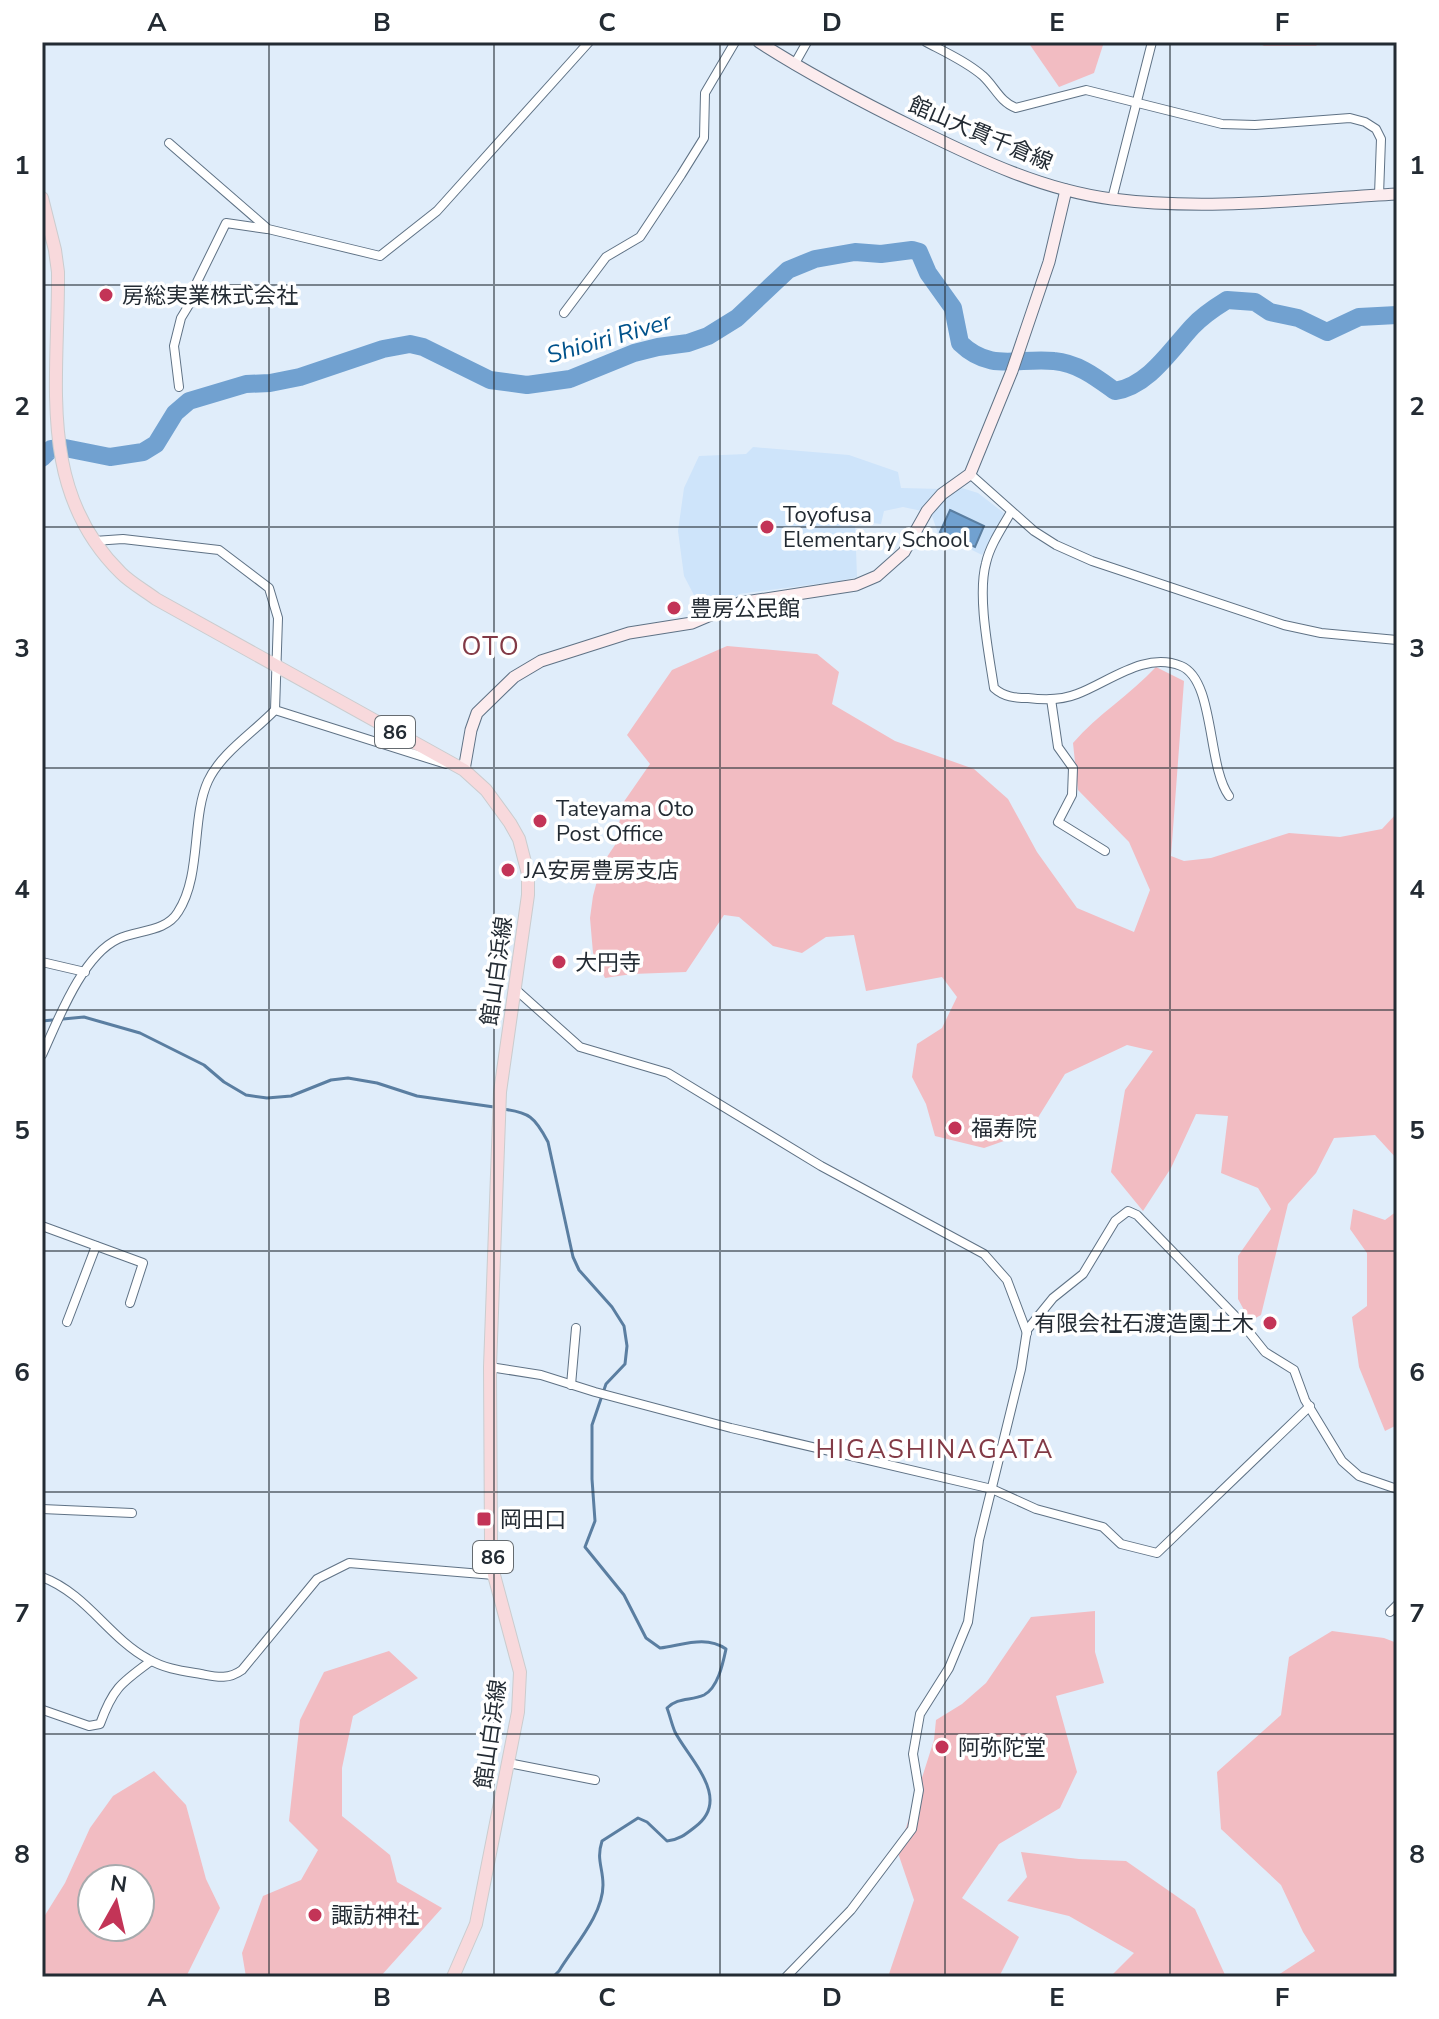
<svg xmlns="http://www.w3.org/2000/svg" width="1439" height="2019" viewBox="0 0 1439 2019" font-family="'Nunito Sans','Noto Sans JP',sans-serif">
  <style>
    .built { fill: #cee4fa }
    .green { fill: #f2bcc2; fill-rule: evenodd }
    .water { fill: #71a1d0; stroke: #5a7ea1; stroke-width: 2 }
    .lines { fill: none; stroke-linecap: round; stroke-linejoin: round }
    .stream { stroke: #5a7ea1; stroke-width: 3 }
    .river { stroke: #71a1d0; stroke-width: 18 }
    .street-casing { stroke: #5f7285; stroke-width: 10 }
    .secondary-casing { stroke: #5f7285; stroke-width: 13 }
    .primary-casing { stroke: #caccce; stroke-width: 14 }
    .street { stroke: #fff; stroke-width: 8 }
    .secondary { stroke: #fcecee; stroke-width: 11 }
    .primary { stroke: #f8d9dc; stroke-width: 12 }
    .grid { fill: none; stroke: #232b33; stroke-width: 2; stroke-opacity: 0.55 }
    .poi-dot { fill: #c33457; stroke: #fff; stroke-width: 3 }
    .labels { text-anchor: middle; stroke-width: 7; stroke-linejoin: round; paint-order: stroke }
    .shield { fill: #fff; stroke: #656b70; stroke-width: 2 }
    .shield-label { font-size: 20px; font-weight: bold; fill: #232b33 }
    .street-label { font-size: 22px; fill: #232b33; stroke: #fff }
    .poi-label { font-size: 22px; fill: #232b33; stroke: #fff; text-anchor: start }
    .water-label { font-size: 24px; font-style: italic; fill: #00528b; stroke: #fff }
    .quarter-label { font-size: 26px; letter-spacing: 2px; fill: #823a46; stroke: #fff }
    .neatline { fill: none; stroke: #232b33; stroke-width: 3 }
    .grid-label { font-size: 26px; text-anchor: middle; font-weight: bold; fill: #232b33 }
  </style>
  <rect width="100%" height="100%" fill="#e0edfa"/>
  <polygon class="built" points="753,447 849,455 898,472 901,488 942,489 953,492 962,488 978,493 1004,513 982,555 938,533 928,505 922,511 903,507 884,511 881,524 855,521 857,577 840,581 739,594 715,608 696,610 695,597 684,576 678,531 684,488 699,456 746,454"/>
  <g class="green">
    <polygon points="1028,42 1104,42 1094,73 1059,87"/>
    <polygon points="1257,42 1320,42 1316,46 1264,46"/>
    <path d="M727 646 817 654 839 672 832 704 895 741 974 769 1008 799 1037 852 1077 908 1134 932 1150 890 1129 842 1078 790 1073 743C1098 714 1130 695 1156 667L1184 681 1171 856 1184 861 1211 858 1289 833 1340 837 1382 829 1397 813V1159L1375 1135 1334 1138 1316 1173 1288 1204 1261 1315 1250 1321 1238 1299V1256L1271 1209 1258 1188 1221 1173 1228 1116 1196 1114 1171 1168 1143 1211 1111 1172 1125 1090 1153 1051 1127 1045 1065 1074 1029 1132 984 1148 935 1136 926 1104 912 1077 917 1044 942 1028 957 997 942 977 866 991 854 935 826 937 802 953 773 946 739 917 724 915 686 972 632 974 605 978 593 953 590 918 593 896 601 866 615 845 623 803 650 764 627 735 672 670Z"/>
    <polygon points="1353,1209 1385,1220 1397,1211 1397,1425 1385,1431 1359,1367 1352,1317 1367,1306 1367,1253 1350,1229"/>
    <polygon points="1095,1611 1095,1652 1104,1683 1056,1696 1077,1772 1060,1808 999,1844 962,1898 1019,1937 999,1977 888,1977 914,1900 898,1853 934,1740 936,1720 962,1704 986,1683 1031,1617"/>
    <polygon points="1332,1631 1384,1638 1397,1643 1397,1977 1275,1977 1315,1951 1303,1932 1281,1885 1221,1829 1217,1772 1281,1715 1289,1657"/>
    <polygon points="389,1651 418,1678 353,1716 342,1768 342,1816 390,1855 397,1882 442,1908 380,1977 246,1977 242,1953 263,1896 301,1880 318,1850 289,1821 300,1720 324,1672"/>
    <path d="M154 1771 186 1805 206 1879 220 1908 186 1977H42V1920L65 1883 90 1828 113 1796ZM92 1879H140V1927H92Z"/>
    <polygon points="1021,1852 1079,1859 1126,1861 1195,1909 1226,1977 1110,1977 1134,1953 1069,1916 1007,1901 1027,1877"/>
  </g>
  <polygon class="water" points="950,510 984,526 975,547 940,532"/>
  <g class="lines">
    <g class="stream">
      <polyline points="42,1021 84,1017 140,1033 204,1065 224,1082 246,1095 267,1098 291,1096 331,1080 348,1078 377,1083 417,1096 494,1107"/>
      <path d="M502 1109C529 1112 535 1117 548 1142L573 1257 579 1270 612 1307 624 1326 627 1346 625 1364 606 1384 592 1425V1479L595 1521 585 1547 624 1595 646 1638 660 1648C683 1645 706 1635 726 1649 723 1663 718 1688 704 1695 691 1701 678 1697 667 1708 670 1716 672 1725 675 1732 689 1759 733 1799 695 1827 686 1834 679 1840 667 1841L647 1822 638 1818 602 1841C596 1860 603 1867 603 1885 603 1915 574 1946 559 1971L553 1977"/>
    </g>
    <path class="river" d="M42 458 51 449 65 448 110 457 143 452 156 444 175 413 189 401 246 384 270 383 300 377 383 349 410 344 423 347 490 380 527 385 570 379 634 353 658 347 688 343 708 336 737 318 788 270 815 259 855 252 881 254 912 250 919 252 928 273 953 308 960 343C991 373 1018 357 1054 361 1078 363 1097 378 1115 391 1148 386 1170 351 1192 327 1202 316 1214 308 1227 300L1255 302 1270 312 1298 318 1327 332 1359 317 1397 315"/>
    <g class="street-casing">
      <g id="street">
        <path d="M926 42C945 52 967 62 983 76 995 87 1000 102 1016 108L1086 90 1222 124 1255 125 1350 118 1365 122 1376 129 1381 139 1379 195"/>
        <polyline points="794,65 807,42"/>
        <polyline points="169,143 268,229 380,256 437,211 589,42"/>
        <polyline points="1112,199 1152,42"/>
        <polyline points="564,313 606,257 640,237 681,175 704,138 705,93 735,42"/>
        <polyline points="179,387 174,346 181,318 195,295 197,282 226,223 267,229"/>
        <polyline points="970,474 1034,531 1056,545 1092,561 1284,625 1321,633 1397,640"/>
        <path d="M1011 512C1002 528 990 545 986 563 977 596 989 654 994 688 1004 697 1015 698 1028 698 1044 700 1062 700 1077 694 1109 682 1145 651 1181 666 1215 680 1207 766 1229 796"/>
        <polyline points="1051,699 1058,747 1073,768 1072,795 1058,822 1105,851"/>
        <polyline points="275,710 446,764"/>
        <polyline points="42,962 85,972"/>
        <polyline points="514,988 580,1047 668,1073 821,1166 984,1254 1007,1280 1027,1333"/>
        <path d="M42 1055C58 1020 82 956 118 939 138 930 166 932 178 912 202 875 191 818 208 781 221 753 254 732 275 710L278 618 269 588 219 550 123 539 94 541"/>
        <polyline points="42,1226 143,1263 130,1303"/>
        <polyline points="67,1322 96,1246"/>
        <polyline points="490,1367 541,1375 595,1392 731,1428 992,1489 1036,1509 1103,1527 1121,1544 1157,1553 1310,1406"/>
        <polyline points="571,1385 576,1328"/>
        <polyline points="42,1509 132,1513"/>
        <path d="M42 1577C87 1594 108 1637 148 1659 165 1669 183 1671 201 1674 217 1677 228 1680 242 1670L317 1579 349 1563 494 1575"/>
        <polyline points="1390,1612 1397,1605"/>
        <path d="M42 1711 43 1710 89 1726 100 1724C113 1688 121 1683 151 1661"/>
        <polyline points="508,1763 595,1780"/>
        <polyline points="786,1977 851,1910 912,1829 919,1790 913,1754 920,1714 949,1668 968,1622 979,1540 1021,1369 1027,1330 1053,1298 1083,1274 1115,1221 1128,1211 1137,1215 1241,1322 1265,1352 1294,1370 1305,1400 1342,1461 1359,1476 1397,1489"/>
      </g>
    </g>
    <g class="secondary-casing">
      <g id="secondary">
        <path d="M759 42C810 75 864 103 919 130 980 160 1043 190 1112 199 1206 211 1303 199 1397 194"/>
        <polyline points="464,770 471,730 477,713 514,677 541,661 629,633 692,623 739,603 856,585 877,576 904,552 927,511 942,494 970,474 1012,371 1049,262 1066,190"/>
      </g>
    </g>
    <g class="primary-casing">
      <path id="primary" d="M42 198 55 250 58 272C59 380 36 490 121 573 131 583 144 590 156 599L464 770 486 790 510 823 519 839 528 874V895L500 1092 490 1367 491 1543 494 1575 520 1672 518 1712 476 1924 453 1977"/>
    </g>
    <use href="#street" class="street"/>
    <use href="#secondary" class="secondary"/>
    <use href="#primary" class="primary"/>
  </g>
  <path class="grid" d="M269 42V1977M494 42V1977M720 42V1977M945 42V1977M1170 42V1977M42 285H1397M42 527H1397M42 768H1397M42 1010H1397M42 1251H1397M42 1492H1397M42 1734H1397"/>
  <g class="poi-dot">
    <circle cx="106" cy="295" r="8"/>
    <circle cx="767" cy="527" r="8"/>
    <circle cx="674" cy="608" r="8"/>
    <circle cx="540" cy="821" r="8"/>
    <circle cx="508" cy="870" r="8"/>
    <circle cx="559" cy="962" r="8"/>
    <circle cx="955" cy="1128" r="8"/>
    <circle cx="1270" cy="1323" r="8"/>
    <rect x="476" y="1511" width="16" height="16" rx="4"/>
    <circle cx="942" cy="1747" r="8"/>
    <circle cx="315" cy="1915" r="8"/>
  </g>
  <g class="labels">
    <g class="shield">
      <rect x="375" y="716" width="40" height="32" rx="6"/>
      <rect x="473" y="1541" width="40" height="32" rx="6"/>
    </g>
    <g class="shield-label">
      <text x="395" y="739">86</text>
      <text x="493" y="1564">86</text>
    </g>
    <g class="street-label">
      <text transform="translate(981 133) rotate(23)" y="8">館山大貫千倉線</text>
      <text transform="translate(496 971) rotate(-82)" y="8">館山白浜線</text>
      <text transform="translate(490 1734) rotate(-82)" y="8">館山白浜線</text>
    </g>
    <g class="poi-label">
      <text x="122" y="303">房総実業株式会社</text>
      <text x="783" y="522">Toyofusa<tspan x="783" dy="25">Elementary School</tspan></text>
      <text x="690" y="616">豊房公民館</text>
      <text x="556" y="816">Tateyama Oto<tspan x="556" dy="25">Post Office</tspan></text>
      <text x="524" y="878">JA安房豊房支店</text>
      <text x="575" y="970">大円寺</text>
      <text x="971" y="1136">福寿院</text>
      <text x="1254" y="1331" text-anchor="end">有限会社石渡造園土木</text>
      <text x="500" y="1527">岡田口</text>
      <text x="958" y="1755">阿弥陀堂</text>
      <text x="331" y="1923">諏訪神社</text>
    </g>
    <g class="water-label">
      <text transform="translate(609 338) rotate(-16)" y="8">Shioiri River</text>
    </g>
    <g class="quarter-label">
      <text x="491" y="655">OTO</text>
      <text x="935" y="1458">HIGASHINAGATA</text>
    </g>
  </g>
  <rect width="1439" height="2019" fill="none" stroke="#ffffff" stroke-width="88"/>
  <g transform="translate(116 1903) rotate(8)"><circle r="38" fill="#ffffff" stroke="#a7aaad" stroke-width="2"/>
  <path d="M0-6L14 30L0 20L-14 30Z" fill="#c33457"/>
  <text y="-12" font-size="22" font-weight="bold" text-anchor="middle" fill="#232b33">N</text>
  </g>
  <rect x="44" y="44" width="1351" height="1931" class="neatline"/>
  <g class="grid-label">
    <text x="157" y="31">A</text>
    <text x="382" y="31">B</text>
    <text x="607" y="31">C</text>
    <text x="832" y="31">D</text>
    <text x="1057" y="31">E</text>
    <text x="1282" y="31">F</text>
    <text x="22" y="174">1</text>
    <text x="1417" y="174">1</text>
    <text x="22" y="415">2</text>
    <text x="1417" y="415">2</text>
    <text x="22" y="657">3</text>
    <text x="1417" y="657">3</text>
    <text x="22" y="898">4</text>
    <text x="1417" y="898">4</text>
    <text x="22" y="1139">5</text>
    <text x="1417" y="1139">5</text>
    <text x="22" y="1381">6</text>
    <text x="1417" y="1381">6</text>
    <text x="22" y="1622">7</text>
    <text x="1417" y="1622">7</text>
    <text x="22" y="1863">8</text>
    <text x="1417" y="1863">8</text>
    <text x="157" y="2006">A</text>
    <text x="382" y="2006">B</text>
    <text x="607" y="2006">C</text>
    <text x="832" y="2006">D</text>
    <text x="1057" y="2006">E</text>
    <text x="1282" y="2006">F</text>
  </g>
</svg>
